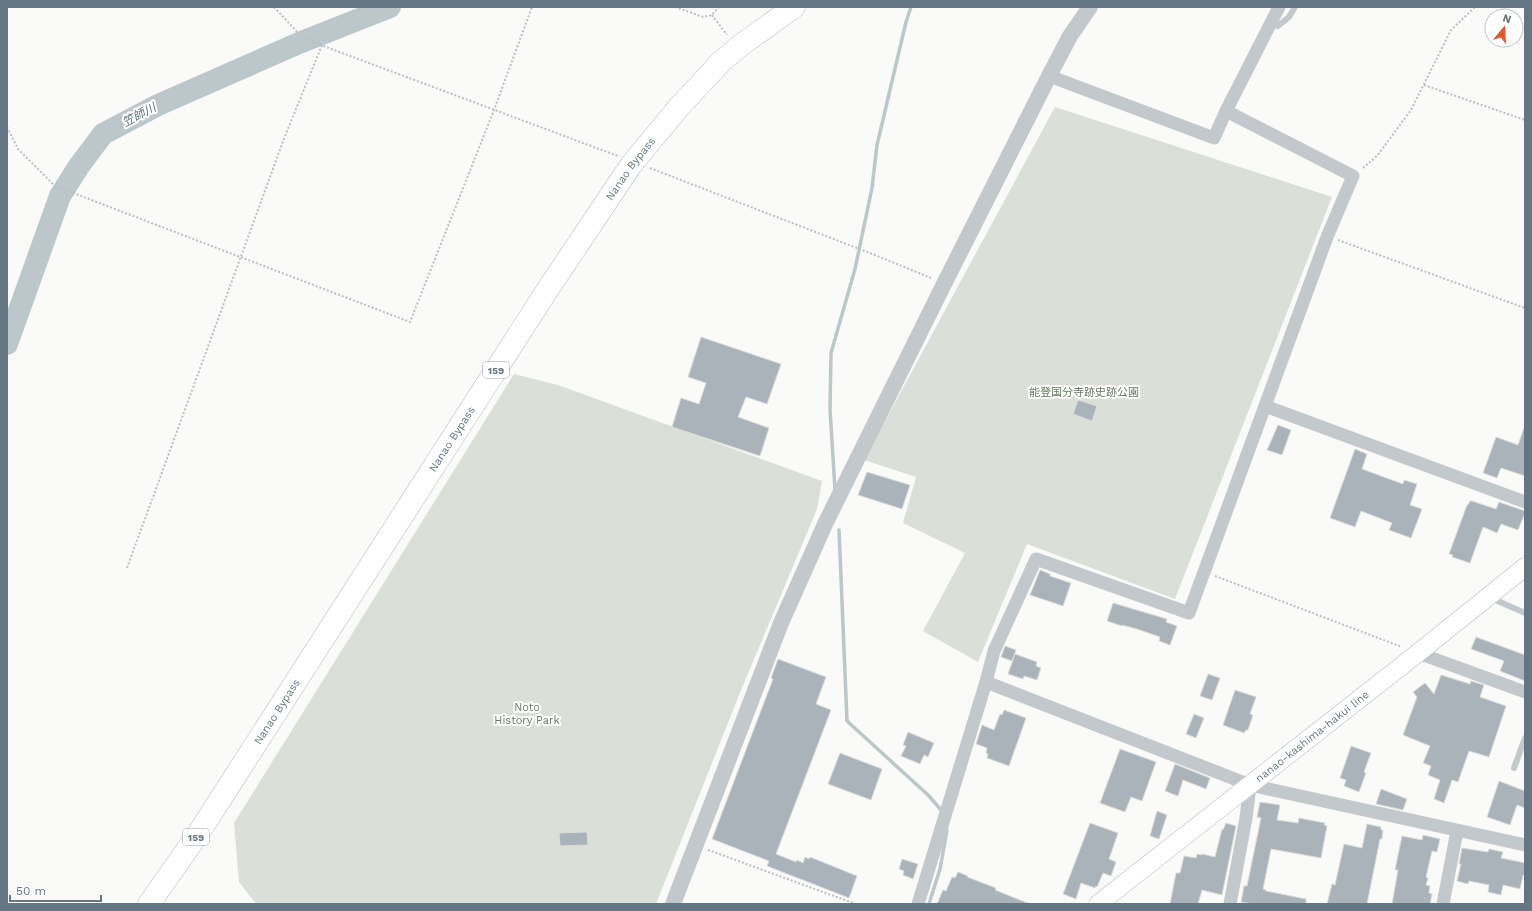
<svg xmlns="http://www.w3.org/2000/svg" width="1532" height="911" viewBox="0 0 1532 911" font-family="'Work Sans','Noto Sans JP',sans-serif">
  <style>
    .green { fill: #dadfd7 }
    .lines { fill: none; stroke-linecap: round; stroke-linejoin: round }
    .stream { stroke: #bbc7cb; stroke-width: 3.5 }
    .river { stroke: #bbc7cb; stroke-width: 22 }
    .building { fill: #aab3b9; stroke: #dcdcda }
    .secondary-casing { stroke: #b3babf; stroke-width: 19 }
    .trunk-casing { stroke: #b4b9bd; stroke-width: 23 }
    .path { stroke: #bbbfc2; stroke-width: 2; stroke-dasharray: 2 2; stroke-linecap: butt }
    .service { stroke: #c3c8cc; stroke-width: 6 }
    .minor { stroke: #c3c8cc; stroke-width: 13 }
    .tertiary { stroke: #c3c8cc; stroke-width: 16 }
    .secondary { stroke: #fff; stroke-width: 18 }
    .trunk { stroke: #fff; stroke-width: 22 }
    .labels { text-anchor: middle; stroke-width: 4; stroke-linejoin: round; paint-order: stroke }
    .shield { fill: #fff; stroke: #939fa8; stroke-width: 1 }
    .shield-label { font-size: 10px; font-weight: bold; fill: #657683 }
    .street-label { font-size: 11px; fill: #657683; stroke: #fff }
    .park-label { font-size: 11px; fill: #687a64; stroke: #fff }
    .water-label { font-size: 12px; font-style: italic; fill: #60757c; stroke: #fff }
  </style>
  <rect width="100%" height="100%" fill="#fafaf8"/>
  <g class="green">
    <polygon points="1055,107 1332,197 1175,599 1027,544 978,662 923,631 965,553 903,523 916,477 864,460"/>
    <polygon points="514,374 558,385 822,481 817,509 739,695 656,904 256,904 239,882 234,823"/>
  </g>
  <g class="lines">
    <g class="stream">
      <polyline points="835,490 830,409 831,353 855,269 872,188 877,145 906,22 911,7"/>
      <polyline points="839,530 847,721 928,795 942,811"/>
      <polyline points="929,904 940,869 947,830"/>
    </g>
    <polyline class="river" points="7,344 60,196 79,166 103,134 158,105 299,43 390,7"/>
  </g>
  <g class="building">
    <polygon points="701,337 781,364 767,404 746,397 738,417 769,428 760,456 672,427 681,398 699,404 706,383 688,377"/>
    <polygon points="1078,400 1097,406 1092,421 1073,414"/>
    <polygon points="1278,425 1291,430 1282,455 1267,450"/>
    <polygon points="1524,428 1525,429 1525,476 1501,468 1497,478 1483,473 1496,437 1518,445"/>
    <polygon points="1355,449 1367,454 1362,469 1403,484 1404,480 1417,484 1410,505 1422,509 1411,538 1389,530 1392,523 1361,511 1355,527 1330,518"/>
    <polygon points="867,472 910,485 902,509 858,495"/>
    <polygon points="1470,501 1472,501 1496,509 1499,502 1525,511 1525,513 1518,530 1501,524 1497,533 1483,527 1470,563 1452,557 1453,555 1449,554 1467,505 1468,505"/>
    <polygon points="1040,570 1050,574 1050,576 1071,583 1063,606 1030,595"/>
    <polygon points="1113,603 1167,619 1166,622 1177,626 1170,645 1159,641 1160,637 1137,629 1122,625 1122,626 1107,621"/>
    <polygon points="1476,637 1525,655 1525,681 1500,671 1504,661 1471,649"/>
    <polygon points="1005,646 1016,650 1012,661 1001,657"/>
    <polygon points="1015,654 1037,662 1036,666 1041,668 1037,680 1024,676 1023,679 1008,674"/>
    <polygon points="778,659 826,677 816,704 831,710 776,854 796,862 797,860 803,863 805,857 809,859 810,857 857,876 849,898 767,866 769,861 712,839 773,679 771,678"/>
    <polygon points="1208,674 1220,678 1212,700 1200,696"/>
    <polygon points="1441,675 1470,684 1471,681 1484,685 1480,697 1506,706 1489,757 1469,751 1458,782 1452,780 1444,803 1434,799 1440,780 1428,775 1431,766 1423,763 1430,746 1403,735 1417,697 1413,692 1425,683 1434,694"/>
    <polygon points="1235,690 1256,697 1250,714 1253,715 1248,730 1246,730 1244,733 1223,725"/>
    <polygon points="1004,710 1026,718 1009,766 987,758 988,754 986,753 987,748 976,744 982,725 994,730 1000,714 1002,715"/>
    <polygon points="1194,714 1204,718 1196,738 1186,734"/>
    <polygon points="908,732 934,743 928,757 924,755 920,764 901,756 906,746 903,745"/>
    <polygon points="1351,746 1371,753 1364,772 1366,773 1359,792 1344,786 1346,780 1340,778"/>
    <polygon points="1120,749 1156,762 1142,801 1131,797 1125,812 1100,803"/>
    <polygon points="840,753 882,769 871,800 828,784"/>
    <polygon points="1175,764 1210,778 1206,789 1183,780 1178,796 1165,791"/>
    <polygon points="1499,781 1525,791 1525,808 1517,805 1510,825 1487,817"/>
    <polygon points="1381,789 1407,799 1403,810 1376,804"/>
    <polygon points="1260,802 1280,805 1277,820 1298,823 1299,818 1325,823 1324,825 1327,826 1321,858 1271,849 1263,889 1266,890 1266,891 1306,899 1306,904 1253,904 1241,902 1244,886 1247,886 1261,818 1257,817"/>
    <polygon points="1157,811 1167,815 1159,839 1150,836"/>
    <polygon points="1090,823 1118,833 1109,859 1116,862 1111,876 1103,873 1097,887 1096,886 1095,888 1081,883 1076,899 1063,894"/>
    <polygon points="1226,823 1236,826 1222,895 1202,890 1198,904 1170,904 1176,873 1180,873 1184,856 1196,858 1197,854 1202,855 1202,854 1215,857 1222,829 1223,830"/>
    <polygon points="1367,824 1381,827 1381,830 1383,830 1382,839 1380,839 1367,904 1327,904 1332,884 1335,885 1344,844 1362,848"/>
    <polygon points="587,832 588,845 560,846 559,833"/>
    <polygon points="1423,835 1440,839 1437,852 1432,851 1426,877 1428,878 1426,885 1430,886 1429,893 1432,894 1430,904 1392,904 1398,870 1395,870 1402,836 1422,840"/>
    <polygon points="1462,848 1488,852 1489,849 1503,852 1501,858 1525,863 1525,876 1523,875 1520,889 1503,885 1501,895 1488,892 1489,885 1469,881 1468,884 1457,881 1461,864 1459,864"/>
    <polygon points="902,859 918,864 913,879 903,875 904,871 899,869"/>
    <polygon points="958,872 968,876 967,877 996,888 995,890 1030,904 937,904 943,890 946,891 952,877 955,878"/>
  </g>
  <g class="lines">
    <g class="secondary-casing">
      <g id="secondary">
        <path id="s1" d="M1098 904 1418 653 1525 567"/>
      </g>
    </g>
    <g class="trunk-casing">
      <g id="trunk">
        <path id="s2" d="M149 904 198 834 546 292 631 165 679 107 720 63 737 48 794 7"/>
      </g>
    </g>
    <g class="path">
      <polyline points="274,7 300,35 318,44 618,156"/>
      <polyline points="675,7 703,17 712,15 719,7"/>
      <polyline points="712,15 727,35"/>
      <polyline points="1424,85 1525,120"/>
      <polyline points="7,127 18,149 55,186 410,322 494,110 532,7"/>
      <polyline points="650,168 875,255 931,278"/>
      <polyline points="1363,168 1377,156 1411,110 1451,30 1475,7"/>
      <polyline points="1338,240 1525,308"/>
      <polyline points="127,568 285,136 322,45"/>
      <polyline points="1215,576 1402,647"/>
      <polyline points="708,850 856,904"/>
    </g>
    <g class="service">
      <polyline points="1278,26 1289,17 1295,7"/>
      <polyline points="1491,598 1525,613"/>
      <polyline points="1514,768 1525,738"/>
    </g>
    <g class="minor">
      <polyline points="1049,76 1214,138 1226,111 1279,7"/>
      <polyline points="1265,406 1525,502"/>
      <polyline points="1418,653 1525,692"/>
      <polyline points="986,682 1250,785 1525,845"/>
      <polyline points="918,904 986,682 994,651 1036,559 1189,613 1327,237 1353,176 1226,111"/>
      <polyline points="1230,904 1246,818 1250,785"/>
      <polyline points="1443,904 1457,831"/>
    </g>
    <polyline class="tertiary" points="673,904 781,623 826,522 944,284 1049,76 1070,36 1090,7"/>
    <use href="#secondary" class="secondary"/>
    <use href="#trunk" class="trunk"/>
  </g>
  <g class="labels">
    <g class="shield">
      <rect x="483" y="362" width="26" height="16" rx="3"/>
      <rect x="183" y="829" width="26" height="16" rx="3"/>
    </g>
    <g class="shield-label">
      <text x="496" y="374">159</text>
      <text x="196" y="841">159</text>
    </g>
    <g class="street-label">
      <text dy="4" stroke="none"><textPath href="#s2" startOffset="879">Nanao Bypass</textPath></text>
      <text dy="4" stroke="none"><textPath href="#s2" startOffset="555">Nanao Bypass</textPath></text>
      <text dy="4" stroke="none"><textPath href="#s2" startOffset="231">Nanao Bypass</textPath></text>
      <text dy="4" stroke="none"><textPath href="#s1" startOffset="272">nanao-kashima-hakui line</textPath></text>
    </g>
    <g class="park-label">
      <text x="1084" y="396">能登国分寺跡史跡公園</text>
      <text x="527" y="711">Noto<tspan x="527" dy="13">History Park</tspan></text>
    </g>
    <g class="water-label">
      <text transform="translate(139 115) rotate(-28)" y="4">笠師川</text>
    </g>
  </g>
  <rect width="1532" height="911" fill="none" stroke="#657683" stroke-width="16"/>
  <g transform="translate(1504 28) rotate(18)"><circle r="19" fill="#ffffff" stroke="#c1c8cd"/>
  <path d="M0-3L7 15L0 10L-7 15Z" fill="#e4572e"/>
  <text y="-6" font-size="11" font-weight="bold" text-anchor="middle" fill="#657683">N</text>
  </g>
  <path d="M10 895v6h91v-6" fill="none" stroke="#657683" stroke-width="2"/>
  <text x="16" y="895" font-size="12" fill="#657683" stroke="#ffffff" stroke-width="3" paint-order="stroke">50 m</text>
</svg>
